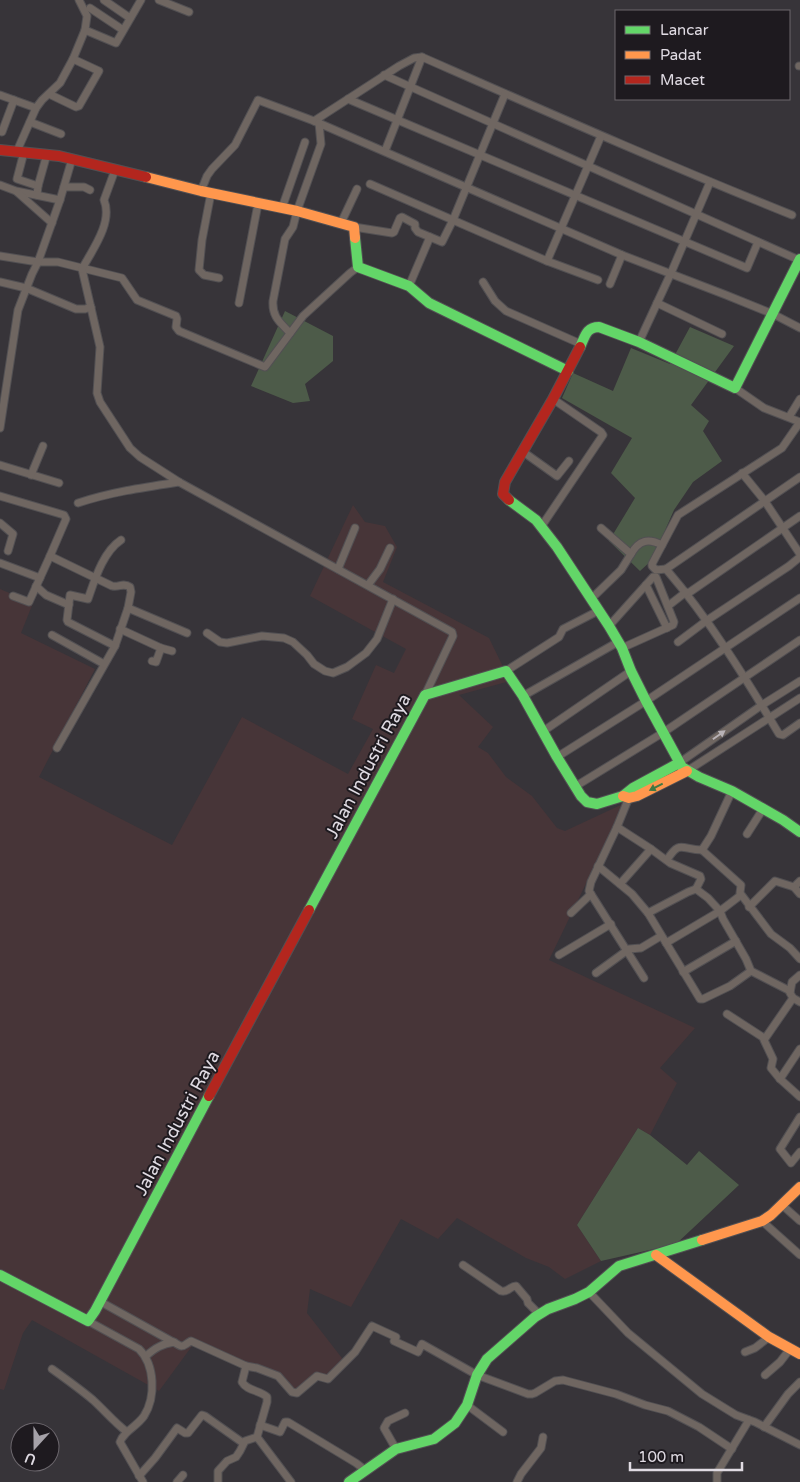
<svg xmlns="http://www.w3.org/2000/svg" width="800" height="1482" viewBox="0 0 800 1482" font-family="'Varela Round',sans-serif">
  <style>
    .industrial { fill: #473538 }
    .green { fill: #4d5b49 }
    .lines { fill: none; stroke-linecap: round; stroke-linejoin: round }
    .street-casing { stroke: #525053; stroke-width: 9 }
    .fast-casing { stroke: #525053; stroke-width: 12 }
    .slow-casing { stroke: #525053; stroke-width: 12 }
    .jam-casing { stroke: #525053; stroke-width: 12 }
    .street { stroke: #6f6661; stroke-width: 7 }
    .fast { stroke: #63d668; stroke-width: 10 }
    .slow { stroke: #ff974d; stroke-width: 10 }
    .jam { stroke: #b3261e; stroke-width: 10 }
    .oneway { fill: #b8b2b6 }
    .oneway2 { fill: #407844 }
    .labels { text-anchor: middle; stroke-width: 4; stroke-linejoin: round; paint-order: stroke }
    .street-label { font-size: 18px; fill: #e0dbe3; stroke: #1e1a1f }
  </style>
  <rect width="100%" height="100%" fill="#373439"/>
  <polygon class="industrial" points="353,505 365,522 385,526 397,547 383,582 489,638 510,681 459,695 493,727 478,747 488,753 506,777 532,796 557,828 565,831 625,803 549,960 695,1028 660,1068 677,1083 650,1135 638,1128 577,1225 601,1261 565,1279 549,1267 526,1258 457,1218 438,1239 401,1219 351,1307 310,1289 307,1313 345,1362 329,1379 318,1374 296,1394 280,1376 195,1342 159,1391 32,1320 23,1333 4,1390 0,1389 0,589 33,603 21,633 95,669 39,777 172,845 242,717 348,774 373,729 352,719 376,665 394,673 406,649 310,596"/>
  <g class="green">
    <polygon points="285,311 333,336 333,361 305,384 310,401 293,403 251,386"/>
    <polygon points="690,327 734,346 691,405 709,421 703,431 722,461 693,482 674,510 652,560 640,571 609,541 635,498 611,473 632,438 562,398 573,373 613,391 631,348 670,364"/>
    <polygon points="638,1128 650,1135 687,1165 699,1151 739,1185 676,1244 601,1261 577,1225"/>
  </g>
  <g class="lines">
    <g class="street-casing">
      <g id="street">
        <polyline points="104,0 130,18"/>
        <polyline points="159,0 189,12"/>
        <polyline points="90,8 123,30"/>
        <polyline points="85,30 116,43 141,0"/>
        <polyline points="799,66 800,66"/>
        <polyline points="384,75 799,260"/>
        <polyline points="49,94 76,107 79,106 99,71 73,59"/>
        <polyline points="0,95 36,108"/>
        <polyline points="348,99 747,268 758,242"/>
        <path d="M314 121 399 66 414 58 422 57C545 111 667 165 792 215"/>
        <polyline points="30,122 61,134"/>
        <polyline points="2,132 14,100"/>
        <polyline points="17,151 36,108 42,100 60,83 73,59 85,30 87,16 79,0"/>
        <polyline points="385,151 422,57"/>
        <polyline points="24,152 17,179 38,186 37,195"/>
        <polyline points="370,184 547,261 598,280"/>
        <polyline points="0,185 16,191 60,200"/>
        <polyline points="38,186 47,154"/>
        <polyline points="64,187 84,187 90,190"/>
        <polyline points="201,191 207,176 212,169 235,145 258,100 314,121 622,255 726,295 773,314 800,328"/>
        <polyline points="17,192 52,223"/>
        <polyline points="211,193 202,240 199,270 204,275 219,278"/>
        <polyline points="282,208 305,142"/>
        <polyline points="341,223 357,189"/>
        <polyline points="354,227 392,233 394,232 400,218 402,217 415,224 415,228 418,232 442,242 453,220 505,94"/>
        <polyline points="0,256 38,262 58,262 122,278 137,300 176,316 177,319 176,327 179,331 265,367 303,316 350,273 358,267"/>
        <polyline points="547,261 601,136"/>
        <polyline points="82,269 100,347 97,393 100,402 130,448 140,457 179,482 452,632 453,636 425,695"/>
        <path d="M82 269C93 249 113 222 104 200L115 170"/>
        <polyline points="0,282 26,288 76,309 85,309 91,307"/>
        <polyline points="483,282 495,301 506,311 581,344"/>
        <polyline points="610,284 622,255"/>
        <polyline points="409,286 430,237"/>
        <polyline points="239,303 258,204"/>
        <polyline points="657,303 722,334"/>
        <path d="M290 333C280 322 272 317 273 301L285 239 293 227 297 211 321 144 319 123"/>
        <polyline points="639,342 671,273 710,182"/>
        <polyline points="735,388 764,408 800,422"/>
        <polyline points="789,417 800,399"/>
        <polyline points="0,428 18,310 32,274 38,262 60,200 72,159"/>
        <polyline points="522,451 557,476 569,461"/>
        <polyline points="0,465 59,483"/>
        <polyline points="742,473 764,500 800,554"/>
        <polyline points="31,475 43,446"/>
        <path d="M800 477 666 569C709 619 745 677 779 734L783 735 800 723"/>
        <path d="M0 496 64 515 66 519 50 556 112 586C119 588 123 582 130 587L131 592 128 608 115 646 57 748"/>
        <path d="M78 503C111 492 146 487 179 482"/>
        <polyline points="0,523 13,534 8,551"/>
        <polyline points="541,527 603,435 601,432 553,399"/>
        <path d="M631 554C639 540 648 538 662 545"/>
        <polyline points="0,563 40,578"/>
        <polyline points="338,569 355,528"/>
        <polyline points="666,569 656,570 652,566 652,564 678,515 782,448 800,422"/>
        <polyline points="368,585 380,569 390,548"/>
        <polyline points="646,585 667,628"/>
        <polyline points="36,586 46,595 69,605"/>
        <polyline points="687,594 800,516"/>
        <polyline points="13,596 29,602 50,556"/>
        <polyline points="591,599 621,570 631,554 601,528"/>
        <polyline points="668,606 686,592"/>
        <polyline points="128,608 187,633"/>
        <polyline points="609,626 653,577 656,577 674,622 673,625 622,648"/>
        <polyline points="120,629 161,648 156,662 152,661"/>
        <polyline points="207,633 220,642 227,643 262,636 284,638 293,642 307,655 314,664 325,671 333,673 347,667 366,653 377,639 393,599"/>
        <polyline points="52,635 104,664"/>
        <polyline points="678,642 706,621 789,566 800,557"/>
        <path d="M115 646 68 622 67 620 70 595 88 599C95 579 103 552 121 540"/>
        <polyline points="161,648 172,651"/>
        <polyline points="506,671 559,637 563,629 598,611"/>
        <polyline points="523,696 618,642"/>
        <polyline points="542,732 631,671"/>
        <polyline points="557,757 646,701 800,598"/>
        <polyline points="679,763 762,705 800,681"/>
        <polyline points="687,771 800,698"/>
        <polyline points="576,786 664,732 800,640"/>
        <polyline points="630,795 617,827 591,882 589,891 644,978"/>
        <polyline points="617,827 651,849 620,884"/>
        <polyline points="747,834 763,809"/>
        <polyline points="651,849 670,863 700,876 701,879 696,889"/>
        <polyline points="702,850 741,885 740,893 771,934 790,948 800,959"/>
        <path d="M667 860C680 839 682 850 702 850L711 836 732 791"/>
        <polyline points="598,866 632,894 648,913 700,999 703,999 730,986 751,971"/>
        <polyline points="800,881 794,887 800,894"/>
        <polyline points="749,907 775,881 794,887"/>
        <polyline points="571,913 591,894"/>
        <polyline points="648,913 688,892 696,889 708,898 720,911 723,919 746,959 751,971 790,991"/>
        <polyline points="666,943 720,911 741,895"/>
        <polyline points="559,955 611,924"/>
        <polyline points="683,972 736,941"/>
        <polyline points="596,973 629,949 641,948 661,936"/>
        <polyline points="800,975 792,982 790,993 793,998 800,1002"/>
        <polyline points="793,998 764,1040 773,1059 771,1068 780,1079 800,1097"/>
        <polyline points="727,1014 764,1038"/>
        <polyline points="780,1079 800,1049"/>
        <polyline points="800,1117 780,1149 791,1163 800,1152"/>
        <polyline points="782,1205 800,1221"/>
        <polyline points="762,1221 800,1255"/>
        <path d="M463 1265 501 1291C508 1293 510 1286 516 1286L527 1299 528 1303 539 1314"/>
        <polyline points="589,1292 628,1333 702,1394 736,1415 755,1422 800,1445"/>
        <polyline points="101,1302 173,1342"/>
        <polyline points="745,1352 755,1348 769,1337"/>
        <path d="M146 1356C155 1348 162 1344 174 1342 184 1349 182 1346 191 1341L246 1366 257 1368 278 1376 292 1392 297 1393 317 1376 328 1379 355 1352 372 1326 396 1337 394 1341 418 1352 422 1344 477 1375 528 1394H532L535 1393 555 1381 563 1380 616 1394 645 1405 668 1411 699 1427 732 1449"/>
        <path d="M52 1369C66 1379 80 1389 93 1400 105 1411 115 1423 127 1432 133 1427 140 1422 144 1416 156 1397 155 1365 139 1349L88 1321"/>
        <polyline points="765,1375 780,1362 790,1349"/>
        <polyline points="467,1405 503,1432"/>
        <polyline points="260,1425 280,1432 285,1422 288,1422 356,1463 365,1470"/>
        <polyline points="764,1427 788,1394 800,1382"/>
        <polyline points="127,1432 122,1438 120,1442 143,1482"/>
        <polyline points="257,1437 291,1482"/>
        <polyline points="396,1449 384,1428 388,1421 405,1413"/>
        <polyline points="139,1476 155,1458 177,1428 185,1433 188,1433 202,1415 205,1416 243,1443"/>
        <polyline points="177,1482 183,1475"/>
        <path d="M218 1482V1471L227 1461 236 1457 240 1451 245 1441 257 1437 267 1402V1397C260 1390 247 1391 242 1382L246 1366"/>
        <polyline points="517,1482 521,1474 541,1448 543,1437"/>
        <polyline points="717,1482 717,1473 749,1420"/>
      </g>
    </g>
    <g class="fast-casing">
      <g id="fast">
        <polyline points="355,238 358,267 409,286 429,303 568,371"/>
        <path d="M580 347C585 337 586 327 599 327L639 342 735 388 800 259"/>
        <polyline points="509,500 536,520 557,547 609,626 622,648 631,671 646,701 682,767 699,777 732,791 783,820 800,832"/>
        <polyline points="309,910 425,695 506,671 523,696 557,757 581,796 587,802 597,804 623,796 633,788 679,763"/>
        <polyline points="0,1275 88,1321 95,1311 209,1096"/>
        <polyline points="349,1482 396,1449 434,1439 455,1423 467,1405 477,1375 487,1359 535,1317 548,1309 575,1299 589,1292 619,1266 702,1240"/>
      </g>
    </g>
    <g class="slow-casing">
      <g id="slow">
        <polyline points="146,177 201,191 297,211 354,227 355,238"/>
        <polyline points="623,796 629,798 637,796 687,771"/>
        <polyline points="702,1240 762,1221 771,1215 800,1187"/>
        <polyline points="656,1255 769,1337 800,1354"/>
      </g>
    </g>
    <g class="jam-casing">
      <g id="jam">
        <polyline points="0,150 59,156 146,177"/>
        <polyline points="509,500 503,494 505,482 553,399 580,347"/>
        <polyline points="209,1096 309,910"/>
      </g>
    </g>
    <use href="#street" class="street"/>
    <use href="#fast" class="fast"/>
    <use href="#slow" class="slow"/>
    <use href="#jam" class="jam"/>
  </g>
  <defs><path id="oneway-solid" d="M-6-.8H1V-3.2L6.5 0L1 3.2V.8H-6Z" transform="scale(1.25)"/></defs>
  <use class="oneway" href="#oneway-solid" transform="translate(719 735) rotate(-35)"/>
  <use class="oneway2" href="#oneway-solid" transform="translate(656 787) rotate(153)"/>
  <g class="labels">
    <g class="street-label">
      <text transform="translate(368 766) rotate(-62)" y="6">Jalan Industri Raya</text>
      <text transform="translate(177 1123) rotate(-62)" y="6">Jalan Industri Raya</text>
    </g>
  </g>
  <rect x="615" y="10" width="175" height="90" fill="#1e1a1f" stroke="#6c676d"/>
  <rect x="625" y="26" width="25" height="8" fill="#63d668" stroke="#6c676d"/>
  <text x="660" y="35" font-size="15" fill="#e0dbe3">Lancar</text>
  <rect x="625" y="51" width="25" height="8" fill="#ff974d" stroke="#6c676d"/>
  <text x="660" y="60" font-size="15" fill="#e0dbe3">Padat</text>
  <rect x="625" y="76" width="25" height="8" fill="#b3261e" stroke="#6c676d"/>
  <text x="660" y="85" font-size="15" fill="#e0dbe3">Macet</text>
  <g transform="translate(35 1447) rotate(201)"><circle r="24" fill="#1e1a1f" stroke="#6c676d"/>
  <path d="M0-4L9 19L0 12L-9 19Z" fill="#a5a1a8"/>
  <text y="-8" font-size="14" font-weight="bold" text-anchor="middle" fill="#e0dbe3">U</text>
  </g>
  <path d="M630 1462v8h112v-8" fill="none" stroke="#e0dbe3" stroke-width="2.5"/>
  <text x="638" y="1462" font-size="15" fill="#e0dbe3" stroke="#1e1a1f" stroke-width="4" paint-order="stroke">100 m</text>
</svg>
